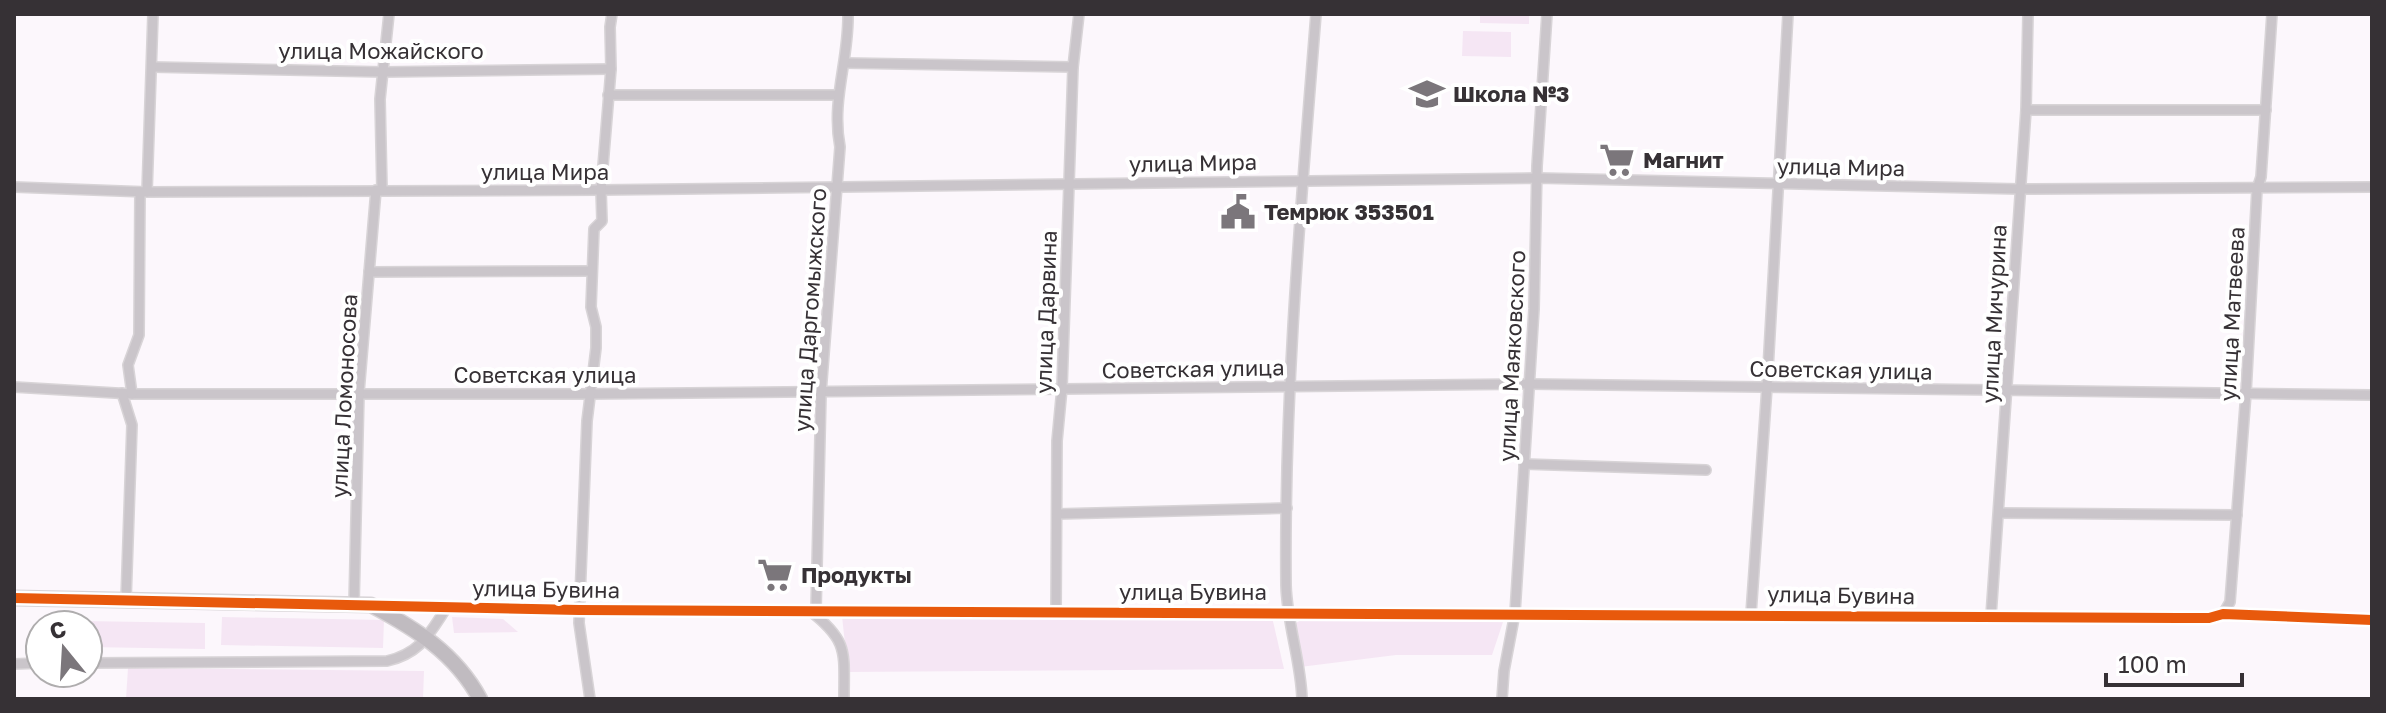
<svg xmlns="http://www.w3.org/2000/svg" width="2386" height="713" viewBox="0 0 2386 713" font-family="'Golos Text',sans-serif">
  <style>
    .green { fill: #f5e6f4 }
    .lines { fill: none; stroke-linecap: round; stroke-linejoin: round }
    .street-casing { stroke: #d8d4d7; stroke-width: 12 }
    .secondary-casing { stroke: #d8d4d7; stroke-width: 17 }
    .street { stroke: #cac5ca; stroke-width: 9 }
    .secondary { stroke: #c0bbc0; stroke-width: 14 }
    .cycleway-casing { stroke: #fff; stroke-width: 15 }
    .cycleway { stroke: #e8590c; stroke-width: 10 }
    .labels { text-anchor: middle; stroke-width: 8; stroke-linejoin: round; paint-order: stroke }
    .street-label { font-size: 22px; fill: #363135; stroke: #fff }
    .poi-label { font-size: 22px; font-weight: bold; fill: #363135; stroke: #fff; text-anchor: start }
  </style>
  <rect width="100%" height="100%" fill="#fcf7fc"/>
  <g class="green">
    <polygon points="1480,14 1529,14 1529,24 1480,23"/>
    <polygon points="1463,31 1511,32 1511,57 1462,56"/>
    <polygon points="1147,615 1272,617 1284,669 848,672 842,616"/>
    <polygon points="222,617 384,620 383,648 221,645"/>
    <polygon points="452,617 503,619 518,632 454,633"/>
    <polygon points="1304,618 1492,618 1503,622 1492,655 1396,655 1300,667 1293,625"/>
    <polygon points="83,621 205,623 205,649 88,647 88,625 83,625"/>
    <polygon points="128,668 424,671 423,699 126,699"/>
  </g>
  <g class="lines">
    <g class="street-casing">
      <g id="street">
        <polyline points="844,63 1073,67"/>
        <polyline points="152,67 384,72 611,69"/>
        <polyline points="608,95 837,95"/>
        <polyline points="2026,110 2266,110"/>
        <polyline points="14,187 147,192 601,190 1537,178 2019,189 2372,187"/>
        <polyline points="382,190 380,99 389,14"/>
        <polyline points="147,192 153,14"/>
        <polyline points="369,272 591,271"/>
        <polyline points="14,387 132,394 590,394 1529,384 2372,395"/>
        <polyline points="122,393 132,425 126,600"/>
        <polyline points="132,394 128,365 139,335 140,192"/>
        <polyline points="1524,464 1706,470"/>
        <polyline points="1999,513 2237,515"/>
        <polyline points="1057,514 1287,508"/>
        <polyline points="354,604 359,392 376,190"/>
        <polyline points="374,605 579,610 2178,618 2209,618 2223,614 2372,620"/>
        <path d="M809 610C849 641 844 652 844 699"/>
        <path d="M816 610 821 393 840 147C831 100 849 60 848 14"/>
        <polyline points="1056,611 1057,441 1062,388 1073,67 1079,14"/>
        <polyline points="1751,614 1767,387 1788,14"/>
        <polyline points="2223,614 2230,602 2246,393 2257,189 2261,177 2272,14"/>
        <polyline points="1991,616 2026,110 2028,14"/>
        <path d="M88 663 387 661C421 653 429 634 447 607"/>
        <polyline points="14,664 40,663"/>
        <polyline points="590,699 579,623 587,421 596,348 596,327 591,307 594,229 602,221 601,190 611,69 610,27 612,14"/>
        <path d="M1302 699C1301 661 1287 624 1286 585 1284 394 1301 204 1316 14"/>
        <polyline points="1502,699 1504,671 1515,613 1534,309 1537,166 1547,14"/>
      </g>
    </g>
    <g class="secondary-casing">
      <path id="secondary" d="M14 598 371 605C416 629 455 653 480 699"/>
    </g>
    <use href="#street" class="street"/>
    <use href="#secondary" class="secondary"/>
    <g class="cycleway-casing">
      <polyline id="cycleway" points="14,598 579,610 2178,618 2209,618 2223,614 2372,620"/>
    </g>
    <use href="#cycleway" class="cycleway"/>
  </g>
  <defs>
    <g id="school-bare" transform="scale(2.76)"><path d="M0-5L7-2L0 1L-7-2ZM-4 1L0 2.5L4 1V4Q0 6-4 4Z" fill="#7b767b" stroke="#fff" stroke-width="2.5" paint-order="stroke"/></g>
    <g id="supermarket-bare" transform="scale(2.76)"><path d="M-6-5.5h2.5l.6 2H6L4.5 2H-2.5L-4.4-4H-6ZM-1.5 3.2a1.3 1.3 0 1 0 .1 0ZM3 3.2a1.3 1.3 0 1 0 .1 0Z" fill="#7b767b" stroke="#fff" stroke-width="2.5" paint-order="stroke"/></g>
    <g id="civic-bare" transform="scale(2.76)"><path d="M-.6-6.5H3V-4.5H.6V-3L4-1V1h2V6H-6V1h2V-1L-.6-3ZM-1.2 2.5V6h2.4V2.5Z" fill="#7b767b" stroke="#fff" stroke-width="2.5" paint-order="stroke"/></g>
  </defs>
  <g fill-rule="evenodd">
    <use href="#school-bare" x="1427" y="94"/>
    <use href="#supermarket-bare" x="1617" y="160"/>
    <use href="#civic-bare" x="1238" y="212"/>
    <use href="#supermarket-bare" x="775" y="575"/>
  </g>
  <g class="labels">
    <g class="street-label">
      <text x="381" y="59">улица Можайского</text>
      <text transform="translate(1193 163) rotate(-1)" y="8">улица Мира</text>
      <text transform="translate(1841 167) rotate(1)" y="8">улица Мира</text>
      <text x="545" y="180">улица Мира</text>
      <text transform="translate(810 310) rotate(-86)" y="8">улица Даргомыжского</text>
      <text transform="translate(1046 312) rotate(-88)" y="8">улица Дарвина</text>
      <text transform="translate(1994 314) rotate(-87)" y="8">улица Мичурина</text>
      <text transform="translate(2232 314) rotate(-87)" y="8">улица Матвеева</text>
      <text transform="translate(1512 356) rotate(-87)" y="8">улица Маяковского</text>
      <text transform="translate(1193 369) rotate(-1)" y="8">Советская улица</text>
      <text transform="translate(1841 370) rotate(1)" y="8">Советская улица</text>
      <text x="545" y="383">Советская улица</text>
      <text transform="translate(344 396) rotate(-87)" y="8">улица Ломоносова</text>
      <text transform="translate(546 589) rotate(1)" y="8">улица Бувина</text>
      <text x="1193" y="600">улица Бувина</text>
      <text transform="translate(1841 595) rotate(1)" y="8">улица Бувина</text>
    </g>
    <g class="poi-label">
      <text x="1453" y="102">Школа №3</text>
      <text x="1643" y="168">Магнит</text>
      <text x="1264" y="220">Темрюк 353501</text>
      <text x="801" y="583">Продукты</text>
    </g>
  </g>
  <rect width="2386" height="713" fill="none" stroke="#363135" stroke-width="32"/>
  <g transform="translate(64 649) rotate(342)"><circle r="38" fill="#ffffff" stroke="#afadae" stroke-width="2"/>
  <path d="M0-6L14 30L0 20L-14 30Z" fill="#7b767b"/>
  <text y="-12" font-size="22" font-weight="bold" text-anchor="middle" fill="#363135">С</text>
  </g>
  <path d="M2106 673v12h136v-12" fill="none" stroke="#363135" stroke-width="4"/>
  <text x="2118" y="673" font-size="24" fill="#363135" stroke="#ffffff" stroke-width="6" paint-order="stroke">100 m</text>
</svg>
